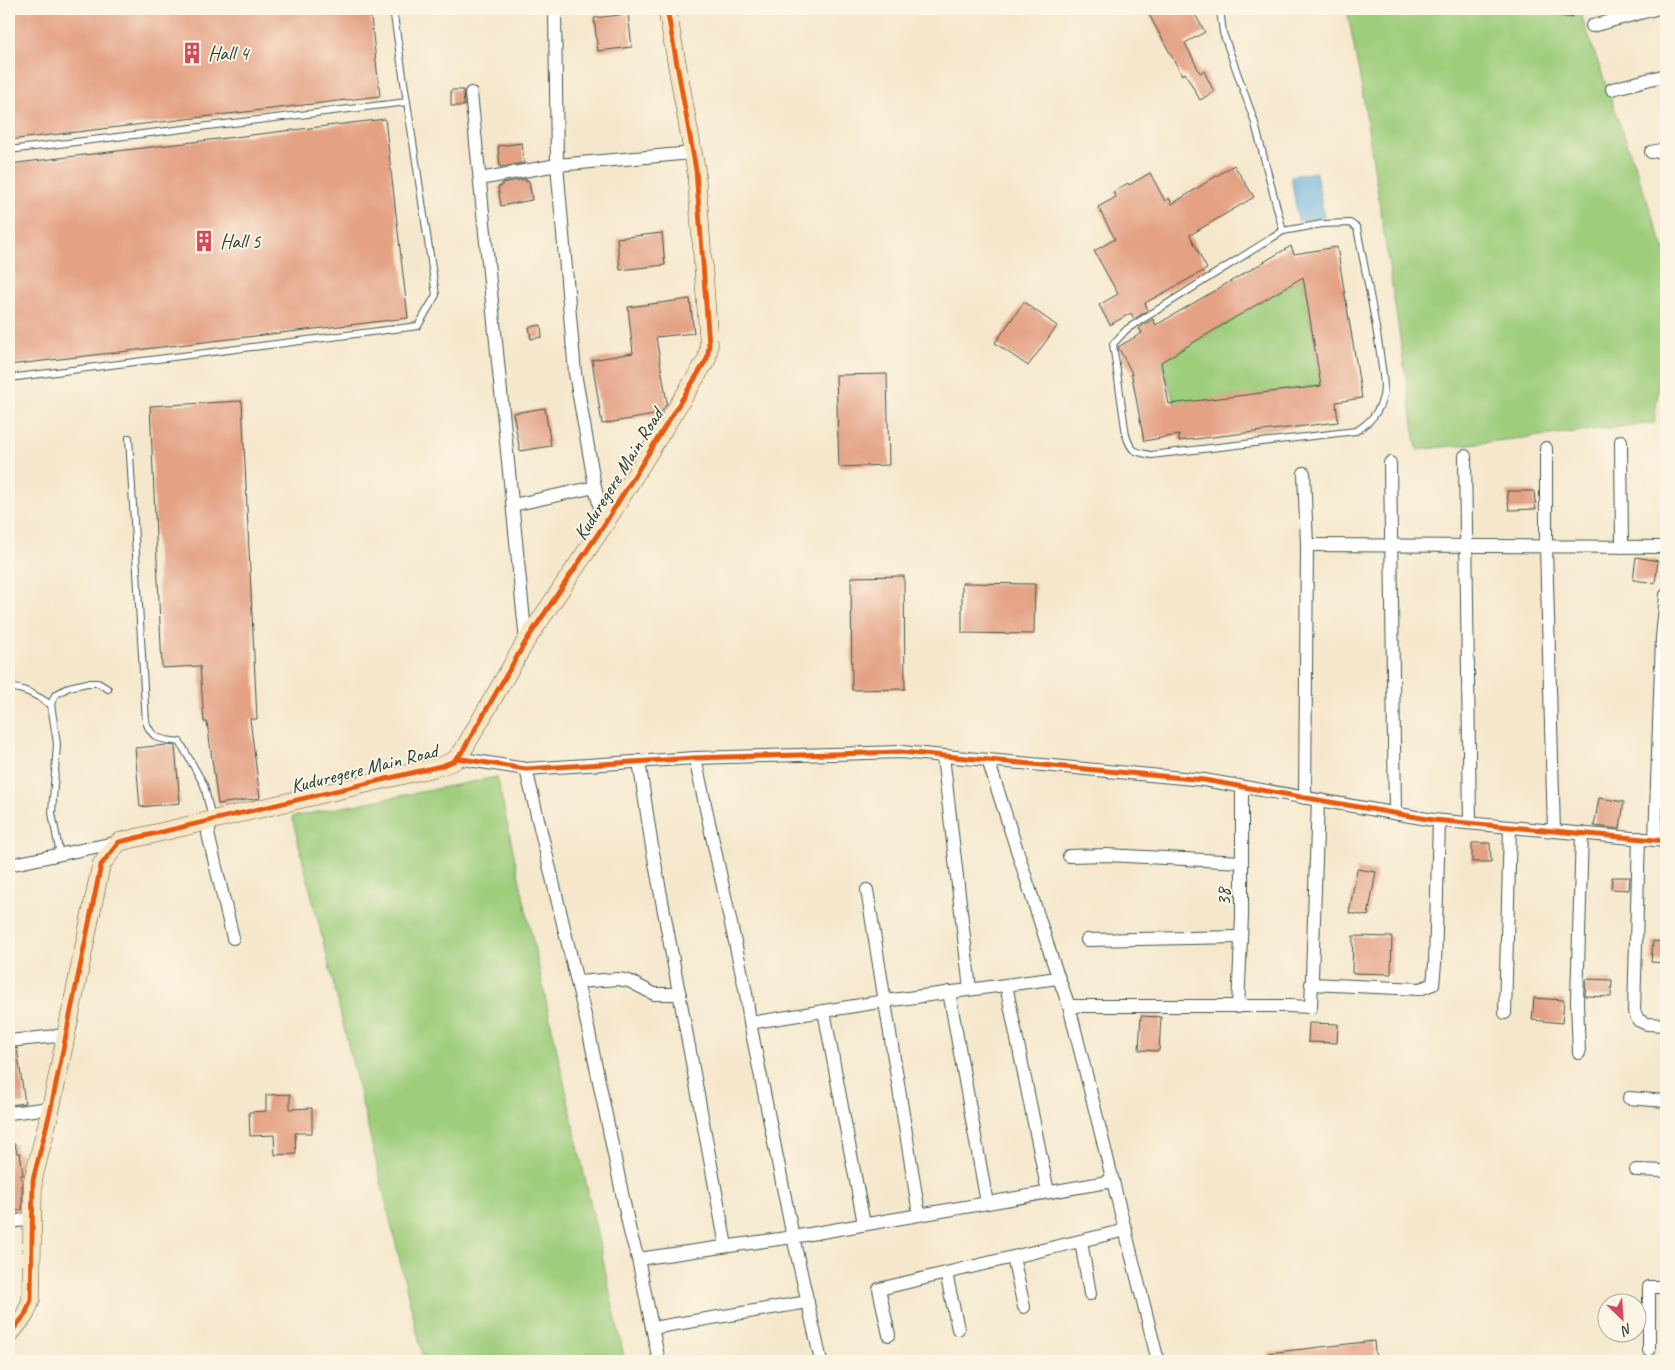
<svg xmlns="http://www.w3.org/2000/svg" width="1675" height="1370" viewBox="0 0 1675 1370" font-family="Caveat,sans-serif">
  <style>
    .green { fill: #9ecd7c; stroke: #5e8558 }
    .water { fill: #64afdd; stroke: #427688 }
    .building { fill: #e4a184; fill-rule: evenodd }
    .lines { fill: none; stroke-linecap: round; stroke-linejoin: round }
    .lane-casing { stroke: #3f564b; stroke-width: 8 }
    .street-casing { stroke: #3f564b; stroke-width: 14 }
    .secondary-casing { stroke: #3f564b; stroke-width: 19 }
    .lane { stroke: #fff; stroke-width: 6 }
    .street { stroke: #fff; stroke-width: 12 }
    .secondary { stroke: #fbe6c3; stroke-width: 18 }
    .cycleway-casing { stroke: #fcf5e5; stroke-width: 8 }
    .cycleway { stroke: #e8590c; stroke-width: 5 }
    .labels { text-anchor: middle; stroke-width: 4; stroke-linejoin: round; paint-order: stroke }
    .poi-label { font-size: 20px; fill: #1f3d34; stroke: #fcf5e5; text-anchor: start }
    .street-label { font-size: 20px; fill: #1f3d34; stroke: #fcf5e5 }
  </style>
  <rect width="100%" height="100%" fill="#fcf5e5"/>
  <filter id="ink" filterUnits="userSpaceOnUse"><feTurbulence type="fractalNoise" baseFrequency=".02" numOctaves="2"/><feDisplacementMap in="SourceGraphic" scale="10" xChannelSelector="R" yChannelSelector="G"/><feConvolveMatrix kernelMatrix="1 2 1 2 8 2 1 2 1" color-interpolation-filters="sRGB"/></filter>
  <filter id="wash" filterUnits="userSpaceOnUse"><feTurbulence type="fractalNoise" baseFrequency=".0096" numOctaves="4" result="noise"/><feDisplacementMap in="SourceGraphic" scale="20" xChannelSelector="R" yChannelSelector="G"/><feGaussianBlur stdDeviation="1.12" result="paint"/><feColorMatrix in="noise" values="0 0 0 0 0 0 0 0 0 0 0 0 0 0 0 0 0 1.4 0 .05"/><feComposite in="paint" operator="in"/></filter>
  <g filter="url(#wash)">
    <rect width="100%" height="100%" fill="#f5e7cc"/>
    <g class="green">
      <polygon points="1347,9 1579,9 1666,254 1666,332 1654,423 1417,450 1362,89"/>
      <polygon points="1303,277 1321,386 1175,404 1161,362"/>
      <polygon points="497,777 625,1361 424,1361 327,957 292,817"/>
    </g>
    <polygon class="water" points="1316,172 1324,217 1298,221 1291,176"/>
    <g id="blocks">
      <g class="building">
        <polygon points="9,9 370,9 380,96 9,140"/>
        <polygon points="1146,9 1192,9 1205,32 1185,43 1200,73 1204,71 1214,92 1200,100 1185,73 1182,75"/>
        <polygon points="628,14 632,47 598,51 594,18"/>
        <polygon points="451,90 463,90 464,106 451,106"/>
        <polygon points="385,119 408,318 9,365 9,164"/>
        <polygon points="522,143 524,163 500,167 498,146"/>
        <polygon points="1234,165 1254,197 1190,235 1207,269 1145,303 1148,310 1134,319 1131,313 1110,325 1099,305 1118,294 1094,251 1115,239 1098,207 1116,197 1113,192 1128,183 1129,185 1150,173 1165,201 1169,198 1172,204"/>
        <polygon points="526,179 526,182 529,181 532,200 501,206 498,187 502,186 502,183"/>
        <polygon points="662,233 665,265 620,270 617,238"/>
        <path d="M1291 246 1294 254 1337 247 1362 398 1336 402 1338 422 1179 441V435L1144 441 1131 371 1118 347 1142 333 1139 328 1153 319 1156 325ZM1303 277 1321 386 1169 404 1161 362Z"/>
        <polygon points="690,299 694,333 656,337 667,403 660,414 602,424 592,360 633,353 628,307"/>
        <polygon points="1024,302 1057,326 1028,366 995,343"/>
        <polygon points="541,325 542,337 531,339 529,327"/>
        <polygon points="887,374 889,465 839,467 836,375"/>
        <polygon points="242,401 257,719 250,719 260,798 218,804 207,722 204,722 200,666 162,668 150,406"/>
        <polygon points="545,408 551,446 520,451 513,413"/>
        <polygon points="1507,491 1534,491 1536,509 1509,510"/>
        <polygon points="1636,557 1658,561 1655,583 1633,580"/>
        <polygon points="904,576 905,689 852,690 851,577"/>
        <polygon points="962,583 1035,584 1034,634 962,633"/>
        <polygon points="167,745 175,746 180,803 140,807 135,748"/>
        <polygon points="1599,798 1624,802 1620,829 1594,826"/>
        <polygon points="1472,843 1490,843 1491,862 1472,862"/>
        <polygon points="1357,869 1376,872 1368,916 1349,913"/>
        <polygon points="1612,877 1630,877 1629,890 1611,889"/>
        <polygon points="1353,936 1392,937 1391,974 1352,973"/>
        <polygon points="1653,941 1666,942 1666,963 1651,962"/>
        <polygon points="1586,979 1612,980 1611,997 1585,996"/>
        <polygon points="1534,998 1564,1000 1562,1023 1532,1020"/>
        <polygon points="1141,1016 1161,1017 1159,1051 1139,1050"/>
        <polygon points="1309,1023 1338,1024 1337,1043 1308,1042"/>
        <polygon points="17,1048 25,1103 9,1105 9,1049"/>
        <polygon points="290,1094 290,1109 312,1108 312,1133 295,1133 296,1154 275,1155 274,1135 250,1136 249,1112 266,1111 266,1095"/>
        <polygon points="9,1144 15,1144 17,1153 20,1153 23,1175 21,1175 22,1185 22,1210 9,1212"/>
        <polygon points="1374,1341 1376,1361 1268,1361 1268,1353"/>
      </g>
    </g>
  </g>
  <g filter="url(#ink)">
    <use href="#blocks" fill-opacity="0" stroke="#3f564b" stroke-width="1"/>
    <g class="lines">
      <g class="lane-casing">
        <g id="lane">
          <polyline points="1220,9 1223,33 1254,120 1283,231"/>
          <polyline points="1541,9 1569,14"/>
          <polyline points="9,150 407,102"/>
          <path d="M1350 223 1357 228C1365 270 1374 311 1380 353 1381 366 1386 383 1383 396 1379 412 1371 422 1356 431L1151 455C1135 452 1131 452 1126 435L1113 344 1127 329 1283 231 1322 224Z"/>
          <polyline points="9,378 418,326 436,295 393,9"/>
          <path d="M129 438 146 722C153 741 162 739 180 742L204 785 212 819"/>
          <path d="M9 688C22 687 40 697 51 705"/>
          <polyline points="60,855 52,813 57,744 51,704 55,695 69,687 87,683 98,683 108,689"/>
        </g>
      </g>
      <g class="street-casing">
        <g id="street">
          <polyline points="555,9 557,165 575,373 595,487 604,525"/>
          <polyline points="1592,26 1655,9"/>
          <polyline points="1612,89 1666,75"/>
          <polyline points="471,93 526,641"/>
          <polyline points="1651,152 1666,149"/>
          <polyline points="480,179 557,165 692,153"/>
          <polyline points="1621,441 1622,547"/>
          <polyline points="1546,448 1546,547 1554,831"/>
          <polyline points="1465,456 1470,823"/>
          <polyline points="1390,463 1395,813"/>
          <polyline points="1304,473 1307,545 1305,798"/>
          <polyline points="513,505 595,487"/>
          <polyline points="1307,545 1666,547"/>
          <polyline points="943,756 970,989"/>
          <polyline points="456,758 526,769 695,758 901,752 1204,780 1433,820 1666,841"/>
          <polyline points="695,758 746,993 750,1023 793,1237 821,1361"/>
          <polyline points="988,760 1053,962 1069,1006 1158,1361"/>
          <polyline points="639,761 652,847 726,1246"/>
          <polyline points="526,769 588,1028 630,1232 638,1259 659,1361"/>
          <polyline points="212,820 208,834 233,938"/>
          <polyline points="1639,838 1634,1011 1638,1020 1647,1024 1666,1025"/>
          <polyline points="1655,840 1662,638 1666,595"/>
          <polyline points="1069,856 1107,855 1242,862"/>
          <polyline points="9,865 119,842"/>
          <polyline points="867,890 919,1214"/>
          <polyline points="1087,940 1240,937"/>
          <polyline points="577,982 618,979 629,981 654,994 680,994"/>
          <polyline points="1311,984 1420,989 1433,984 1435,964 1439,821"/>
          <polyline points="1006,985 1048,1192"/>
          <polyline points="949,992 987,1203"/>
          <polyline points="1069,1006 1289,1006 1311,1007 1318,800"/>
          <polyline points="1238,1007 1242,916 1242,787"/>
          <polyline points="824,1011 864,1224"/>
          <polyline points="1505,1013 1510,827"/>
          <polyline points="750,1023 885,1001 1058,978"/>
          <polyline points="9,1041 66,1035"/>
          <polyline points="1579,1053 1577,1001 1582,833"/>
          <polyline points="1629,1098 1666,1101"/>
          <polyline points="9,1113 51,1108"/>
          <polyline points="1636,1170 1666,1171"/>
          <polyline points="9,1222 32,1219"/>
          <polyline points="1081,1241 1090,1294"/>
          <polyline points="1013,1257 1024,1307"/>
          <polyline points="638,1259 793,1237 1113,1181"/>
          <polyline points="946,1273 958,1329"/>
          <polyline points="652,1328 808,1302"/>
          <polyline points="889,1335 879,1289 1126,1230"/>
          <polyline points="1649,1350 1649,1287 1666,1287"/>
        </g>
      </g>
      <g class="secondary-casing">
        <polyline id="secondary" points="9,1335 25,1315 31,1300 33,1180 51,1108 101,865 119,842 441,766 454,761 462,752 526,641 604,525 707,359 709,345 696,170 667,9"/>
      </g>
      <use href="#lane" class="lane"/>
      <use href="#street" class="street"/>
      <use href="#secondary" class="secondary"/>
      <g class="cycleway-casing">
        <g id="cycleway">
          <polyline points="456,758 526,769 695,758 901,752 1204,780 1433,820 1666,841"/>
          <polyline points="9,1335 25,1315 31,1300 33,1180 51,1108 101,865 119,842 441,766 454,761 462,752 526,641 604,525 707,359 709,345 696,170 667,9"/>
        </g>
      </g>
      <use href="#cycleway" class="cycleway"/>
    </g>
  </g>
  <defs>
    <g id="building-bare" transform="scale(1.725)"><path d="M-4-6H4V6H1V3H-1V6H-4ZM-2.5-4.3h1.7v1.8h-1.7ZM.8-4.3h1.7v1.8H.8ZM-2.5-1h1.7V.8h-1.7ZM.8-1h1.7V.8H.8Z" fill="#d1495b" stroke="#fcf5e5" stroke-width="2.5" paint-order="stroke"/></g>
  </defs>
  <g fill-rule="evenodd">
    <use href="#building-bare" x="192" y="53"/>
    <use href="#building-bare" x="204" y="241"/>
  </g>
  <g class="labels">
    <g class="poi-label">
      <text x="208" y="60">Hall 4</text>
      <text x="220" y="248">Hall 5</text>
    </g>
    <g class="street-label">
      <text transform="translate(618 474) rotate(-58)" y="7">Kuduregere Main Road</text>
      <text transform="translate(364 768) rotate(-14)" y="7">Kuduregere Main Road</text>
      <text transform="translate(1223 897) rotate(-90)" y="7">38</text>
    </g>
  </g>
  <rect width="1675" height="1370" fill="none" stroke="#fcf5e5" stroke-width="30"/>
  <g transform="translate(1622 1318) rotate(155)"><circle r="24" fill="#fcf5e5" stroke="#a4ab9e"/>
  <path d="M0-4L9 19L0 12L-9 19Z" fill="#d1495b"/>
  <text y="-8" font-size="14" font-weight="bold" text-anchor="middle" fill="#1f3d34">N</text>
  </g>
</svg>
